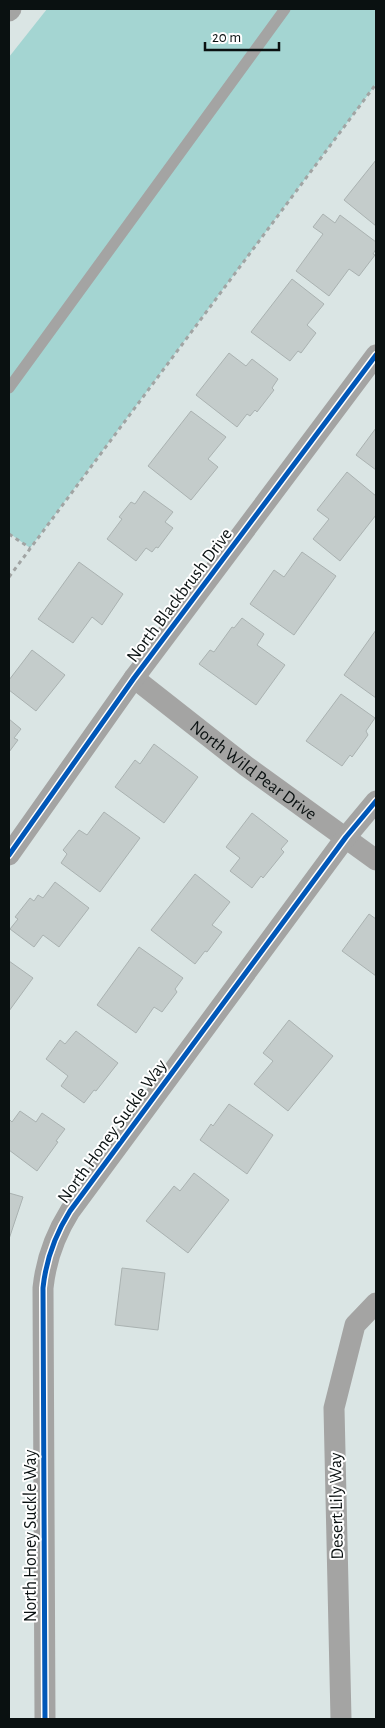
<svg xmlns="http://www.w3.org/2000/svg" width="385" height="1728" viewBox="0 0 385 1728" font-family="'Alegreya Sans',sans-serif">
  <style>
    .green { fill: #a4d5d2 }
    .building { fill: #c4cccb; stroke: #aab2b1 }
    .lines { fill: none; stroke-linecap: round; stroke-linejoin: round }
    .path { stroke: #a1a4a3; stroke-width: 3; stroke-dasharray: 4 4; stroke-linecap: butt }
    .service { stroke: #a4a4a3; stroke-width: 11 }
    .minor { stroke: #a4a4a3; stroke-width: 21 }
    .cycleway-casing { stroke: #fff; stroke-width: 8 }
    .cycleway { stroke: #0057b8; stroke-width: 5 }
    .labels { text-anchor: middle; stroke-width: 4; stroke-linejoin: round; paint-order: stroke }
    .street-label { font-size: 18px; fill: #0a1111; stroke: #fff }
  </style>
  <rect width="100%" height="100%" fill="#dae5e4"/>
  <polygon class="green" points="47,9 376,9 376,84 30,548 9,533 9,57"/>
  <g class="building">
    <polygon points="376,160 376,226 344,200"/>
    <polygon points="323,214 335,223 340,215 376,242 376,249 373,254 375,255 359,276 349,269 329,296 296,271 323,234 313,227"/>
    <polygon points="292,279 324,304 307,325 316,333 301,353 298,351 290,361 251,332"/>
    <polygon points="229,353 246,366 252,359 278,379 272,388 274,390 257,412 255,410 250,416 247,414 237,427 196,395"/>
    <polygon points="191,411 226,437 208,459 218,467 191,500 148,466"/>
    <polygon points="376,428 376,470 356,455"/>
    <polygon points="347,472 376,496 376,515 340,561 313,539 329,519 317,510"/>
    <polygon points="144,491 173,512 165,522 173,528 158,548 156,547 152,552 146,548 136,561 107,539 122,519 119,517 131,502 135,504"/>
    <polygon points="302,552 336,576 294,635 250,604 274,570 284,577"/>
    <polygon points="79,562 123,594 102,625 92,617 73,643 38,619"/>
    <polygon points="242,618 264,634 257,645 285,665 256,705 199,664 210,650 214,652 232,627 234,628"/>
    <polygon points="376,630 376,698 344,675"/>
    <polygon points="32,650 65,675 36,711 9,690 9,680"/>
    <polygon points="341,694 375,718 366,731 368,735 352,757 350,755 342,766 306,741"/>
    <polygon points="9,719 21,729 14,738 18,740 9,752"/>
    <polygon points="154,744 198,777 164,823 115,787 135,760 140,764"/>
    <polygon points="104,812 140,838 100,892 61,863 67,854 63,850 79,830 87,835"/>
    <polygon points="252,813 288,841 281,849 284,852 263,878 261,876 252,888 230,871 240,858 226,847"/>
    <polygon points="195,874 230,902 212,925 222,932 207,952 205,951 195,964 151,930"/>
    <polygon points="55,882 89,908 59,947 43,935 34,947 10,929 18,919 15,917 30,898 34,901 38,895 43,898"/>
    <polygon points="369,914 376,919 376,976 342,951"/>
    <polygon points="139,947 183,978 175,989 177,992 162,1012 154,1007 136,1033 97,1005"/>
    <polygon points="9,961 33,978 9,1011"/>
    <polygon points="289,1020 333,1056 288,1111 254,1084 273,1061 263,1053"/>
    <polygon points="76,1031 118,1063 96,1091 94,1090 84,1103 61,1086 68,1076 46,1059 60,1040 65,1044"/>
    <polygon points="229,1104 273,1135 247,1174 200,1140 211,1124 213,1126"/>
    <polygon points="20,1111 36,1122 42,1113 65,1129 56,1141 58,1142 37,1171 9,1150 9,1119 12,1122"/>
    <polygon points="194,1173 229,1200 188,1253 146,1221 174,1186 180,1191"/>
    <polygon points="9,1193 23,1197 9,1239"/>
    <polygon points="122,1268 165,1273 158,1330 115,1325"/>
  </g>
  <g class="lines">
    <g class="path">
      <polyline points="9,534 30,548"/>
      <polyline points="9,577 376,84"/>
    </g>
    <polyline class="service" points="9,388 285,9"/>
    <g class="minor">
      <polyline points="9,11 11,9"/>
      <path id="s1" d="M134 678 246 766 376 860"/>
      <polyline points="9,855 134,678 376,355"/>
      <path d="M45 1719 43 1288C46 1259 55 1235 70 1211L346 837 376 801"/>
      <polyline points="341,1719 334,1408 355,1325 376,1303"/>
    </g>
    <g class="cycleway-casing">
      <g id="cycleway">
        <polyline points="9,855 134,678 376,355"/>
        <path d="M45 1719 43 1288C46 1259 55 1235 70 1211L346 837 376 801"/>
      </g>
    </g>
    <use href="#cycleway" class="cycleway"/>
  </g>
  <g class="labels">
    <g class="street-label">
      <text transform="translate(179 595) rotate(-53)" y="6">North Blackbrush Drive</text>
      <text dy="6" stroke="none"><textPath href="#s1" startOffset="151">North Wild Pear Drive</textPath></text>
      <text transform="translate(112 1131) rotate(-54)" y="6">North Honey Suckle Way</text>
      <text transform="translate(336 1506) rotate(-91)" y="6">Desert Lily Way</text>
      <text transform="translate(30 1536) rotate(-90)" y="6">North Honey Suckle Way</text>
    </g>
  </g>
  <rect width="385" height="1728" fill="none" stroke="#0a1111" stroke-width="20"/>
  <path d="M205 42v8h74v-8" fill="none" stroke="#0a1111" stroke-width="2.5"/>
  <text x="212" y="42" font-size="15" fill="#0a1111" stroke="#ffffff" stroke-width="4" paint-order="stroke">20 m</text>
</svg>
